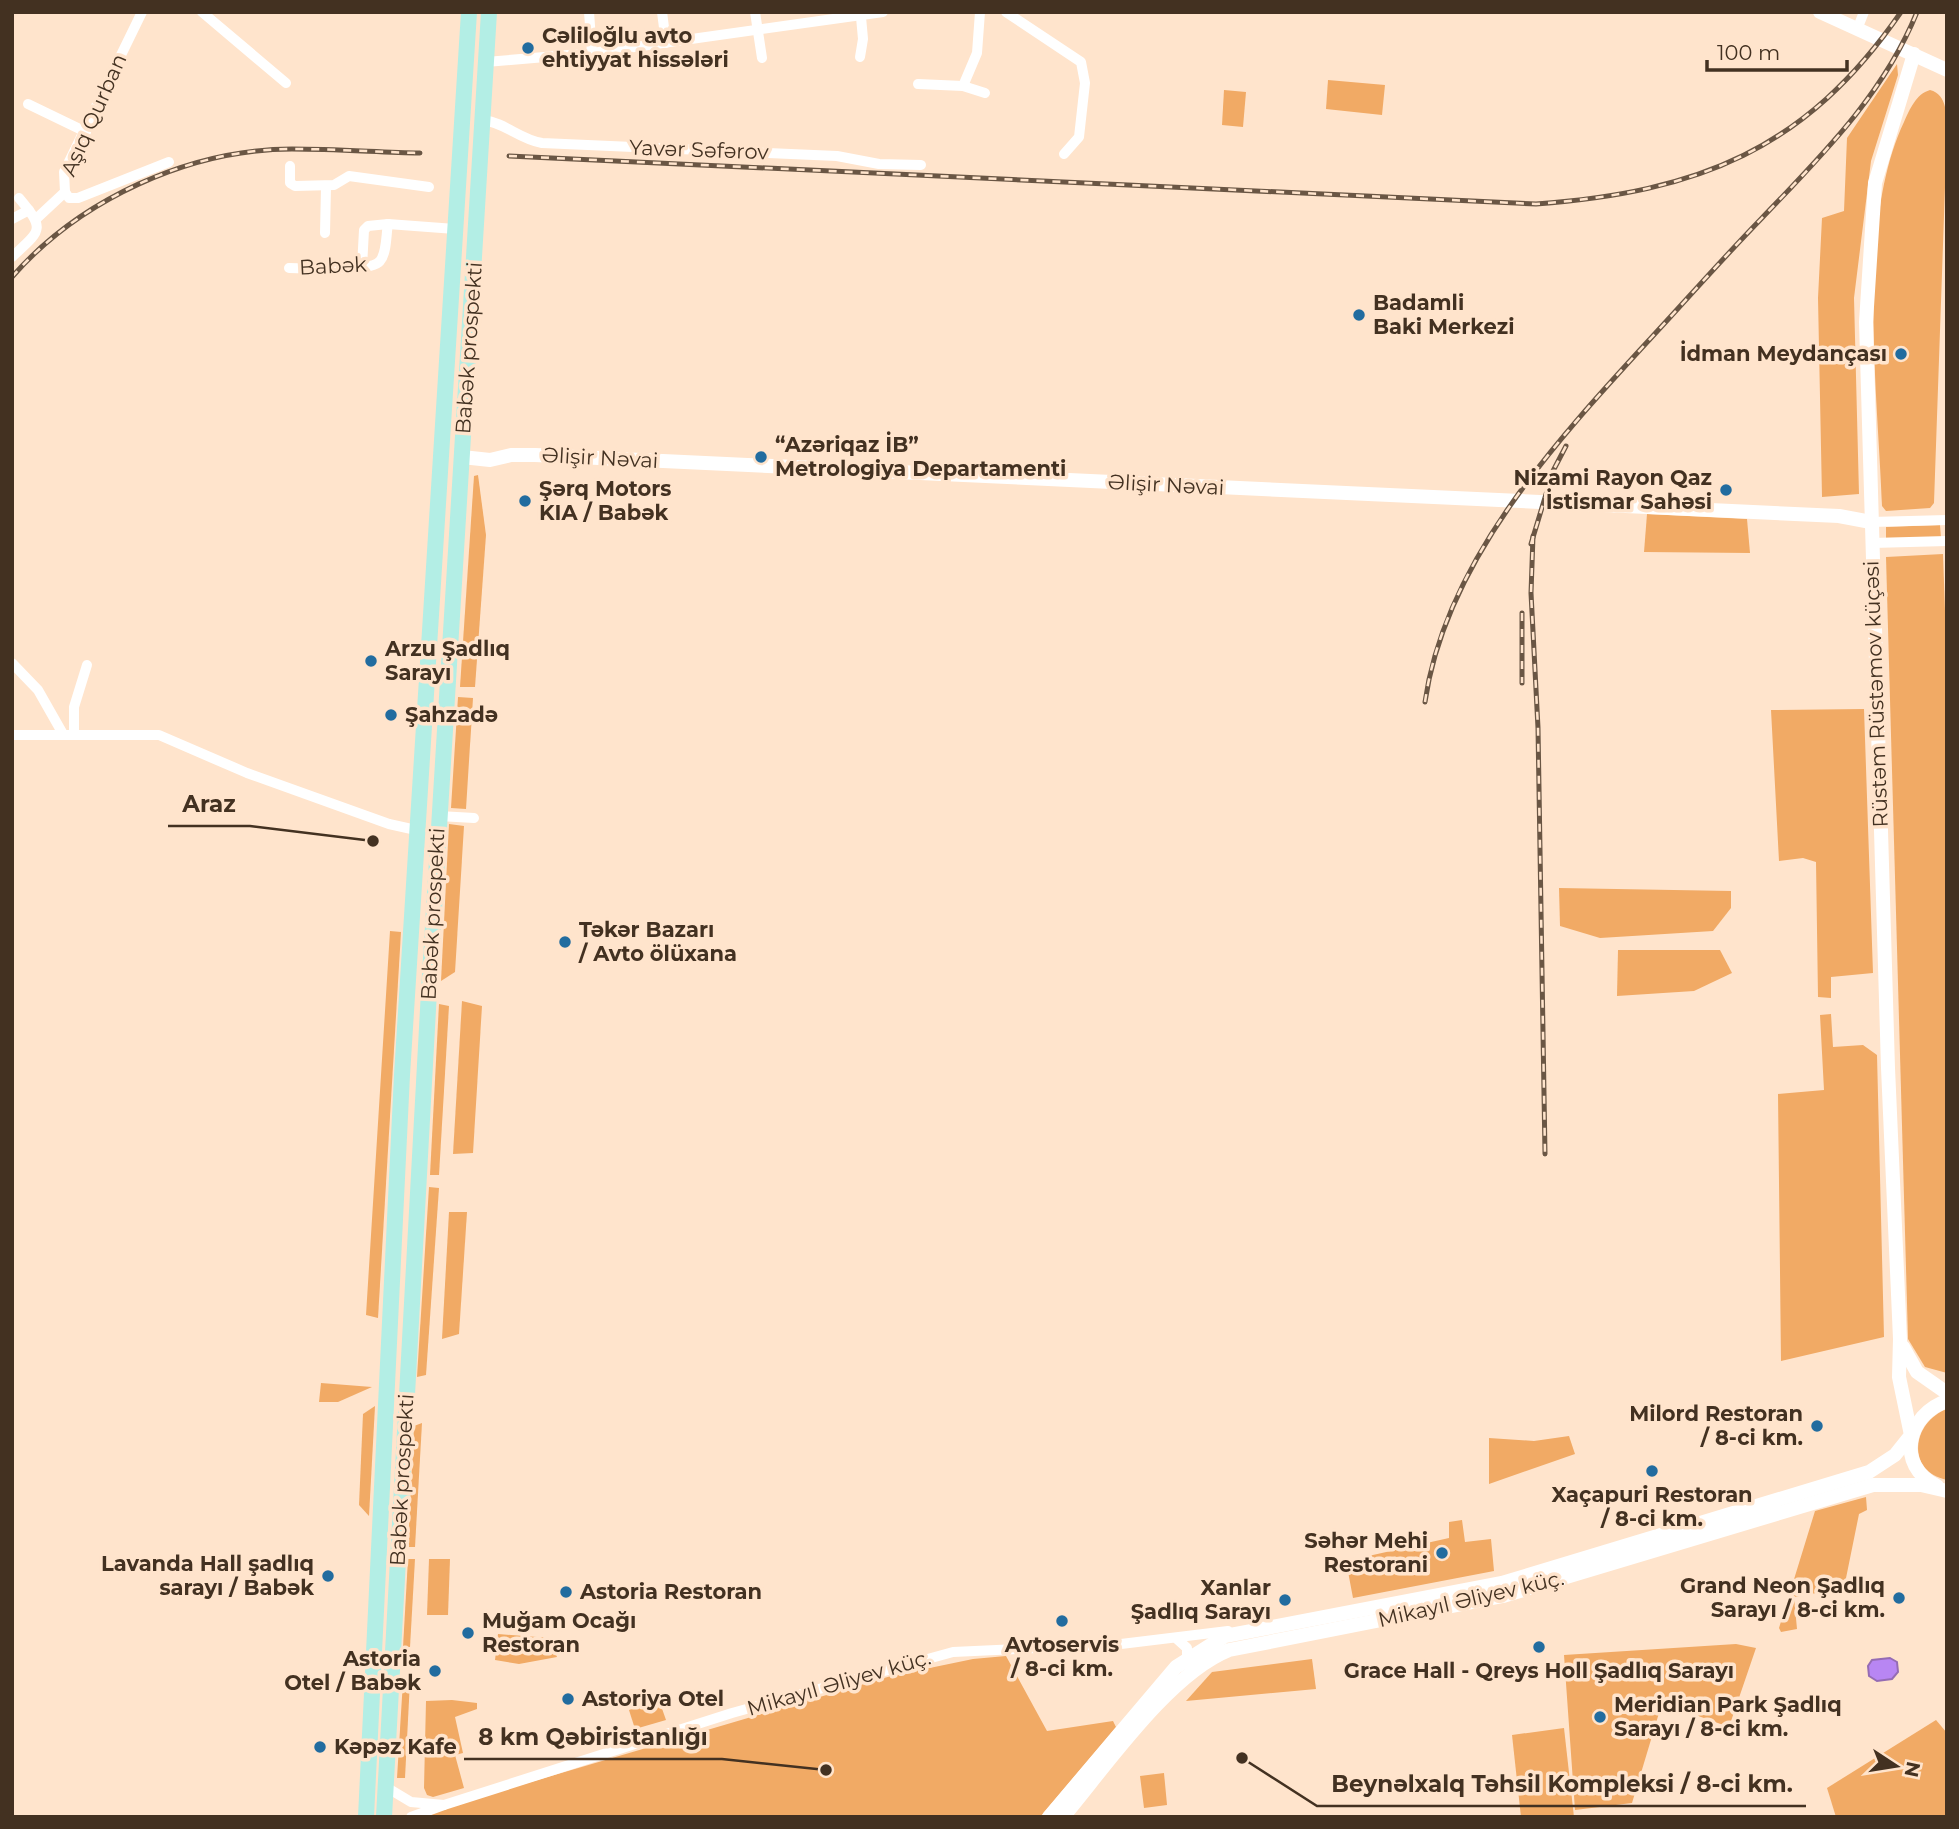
<svg xmlns="http://www.w3.org/2000/svg" width="1959" height="1829" viewBox="0 0 1959 1829" font-family="Montserrat,sans-serif">
  <style>
    .green { fill: #f1aa65 }
    .water { fill: #b886f3; stroke: #956cb4; stroke-width: 2 }
    .lines { fill: none; stroke-linecap: round; stroke-linejoin: round }
    .street { stroke: #fff; stroke-width: 10 }
    .secondary { stroke: #fff; stroke-width: 14 }
    .primary { stroke: #b3eee5; stroke-width: 16 }
    .rail-casing { stroke: #6a5644; stroke-width: 5 }
    .rail { stroke: #ffe4cc; stroke-width: 2.5; stroke-dasharray: 8; stroke-linecap: butt }
    .poi-dot { fill: #226c9f; stroke: #ffe4cc; stroke-width: 2.5 }
    .labels { text-anchor: middle; stroke-width: 7; stroke-linejoin: round; paint-order: stroke }
    .poi-label { font-size: 21px; font-weight: bold; fill: #433121; stroke: #ffe4cc; text-anchor: start }
    .street-label { font-size: 21px; fill: #433121; stroke: #ffe4cc }
    .leader { fill: none; stroke: #433121; stroke-width: 2.5 }
    .callout-dot { fill: #433121; stroke: #ffe4cc; stroke-width: 2.5 }
    .callout-label { font-size: 23px; text-anchor: middle; font-weight: bold; fill: #433121; stroke: #ffe4cc; stroke-width: 7; stroke-linejoin: round; paint-order: stroke }
  </style>
  <rect width="100%" height="100%" fill="#ffe4cc"/>
  <g class="green">
    <polygon points="1897,64 1898,75 1871,161 1854,298 1859,494 1822,497 1818,298 1822,218 1844,211 1847,138"/>
    <polygon points="1328,80 1385,85 1382,115 1326,109"/>
    <polygon points="1224,90 1246,92 1243,127 1222,125"/>
    <path d="M1930 90C1948 95 1946 115 1947 130L1934 503 1930 508 1886 511 1882 506C1878 394 1856 223 1904 122 1910 109 1916 94 1930 90Z"/>
    <polygon points="478,475 486,535 475,687 460,687 474,476"/>
    <polygon points="1647,514 1747,519 1750,553 1644,552"/>
    <polygon points="1940,525 1941,538 1886,539 1886,527"/>
    <polygon points="1943,554 1947,667 1947,1373 1925,1367 1908,1339 1886,557"/>
    <polygon points="458,697 473,698 466,809 451,808"/>
    <polygon points="1864,709 1873,973 1831,977 1831,998 1818,997 1816,862 1803,858 1779,861 1771,710"/>
    <polygon points="449,824 464,826 455,972 441,981"/>
    <polygon points="1559,888 1731,891 1731,908 1713,931 1600,938 1560,926"/>
    <polygon points="390,931 401,932 378,1318 366,1315"/>
    <polygon points="1618,950 1720,950 1732,973 1694,991 1617,996"/>
    <polygon points="462,1001 482,1006 473,1153 453,1154"/>
    <polygon points="439,1004 449,1006 439,1175 430,1175"/>
    <polygon points="1831,1014 1833,1047 1863,1045 1877,1055 1884,1337 1781,1361 1778,1094 1824,1090 1820,1015"/>
    <polygon points="429,1187 439,1188 426,1375 417,1377"/>
    <polygon points="449,1212 467,1212 459,1334 442,1339"/>
    <polygon points="321,1383 372,1387 338,1402 319,1402"/>
    <polygon points="375,1406 369,1516 359,1505 363,1414"/>
    <path d="M1947 1409V1480C1905 1471 1912 1422 1947 1409Z"/>
    <polygon points="422,1423 415,1547 408,1547 414,1426"/>
    <polygon points="1569,1436 1575,1454 1489,1484 1489,1438 1534,1441"/>
    <polygon points="1866,1497 1867,1510 1859,1514 1844,1588 1794,1597 1797,1629 1781,1632 1779,1628 1815,1511"/>
    <polygon points="1462,1520 1465,1542 1491,1539 1494,1571 1353,1598 1346,1561 1449,1538 1449,1522"/>
    <polygon points="408,1559 415,1559 410,1647 403,1647"/>
    <polygon points="429,1559 450,1559 448,1615 427,1615"/>
    <polygon points="498,1634 550,1638 557,1657 519,1664 495,1660"/>
    <polygon points="1736,1644 1756,1648 1729,1727 1662,1703 1632,1803 1575,1810 1564,1655"/>
    <polygon points="1006,1656 1047,1731 1113,1721 1116,1727 1040,1817 425,1817 439,1809 891,1676 973,1659"/>
    <polygon points="1312,1659 1316,1689 1186,1701 1212,1672"/>
    <polygon points="403,1681 410,1681 405,1778 397,1778"/>
    <polygon points="452,1700 477,1703 477,1709 455,1717 463,1753 455,1755 464,1788 433,1797 427,1795 424,1788 426,1701"/>
    <polygon points="659,1700 666,1720 635,1729 629,1710"/>
    <polygon points="1936,1720 1947,1733 1947,1817 1836,1817 1827,1788"/>
    <polygon points="1564,1728 1574,1817 1521,1817 1512,1735"/>
    <polygon points="1164,1773 1167,1805 1144,1808 1140,1776"/>
  </g>
  <polygon class="water" points="1890,1658 1897,1662 1898,1672 1892,1679 1877,1681 1869,1676 1868,1666 1872,1660"/>
  <g class="lines">
    <g class="street">
      <polyline points="142,12 64,172 65,192 69,198 78,198 169,162"/>
      <polyline points="202,12 286,83"/>
      <polyline points="589,12 592,53"/>
      <polyline points="662,12 666,43"/>
      <polyline points="755,12 762,58"/>
      <polyline points="1006,12 1081,62 1085,83 1079,137 1064,154"/>
      <polyline points="1858,27 1864,12"/>
      <polyline points="860,57 863,39 861,17"/>
      <polyline points="486,62 592,53 883,12"/>
      <polyline points="918,84 963,86 985,93"/>
      <polyline points="963,86 977,53 980,12"/>
      <polyline points="28,104 86,132"/>
      <path d="M483 120C506 123 519 139 542 143L837 156 879 164 921 165"/>
      <polyline points="290,166 290,183 295,186 334,185 349,176 429,187"/>
      <polyline points="12,219 29,210"/>
      <polyline points="36,219 65,192"/>
      <polyline points="325,233 326,187"/>
      <path d="M12 257C41 230 46 230 19 198"/>
      <polyline points="362,267 364,230 368,226 388,224 455,229"/>
      <path d="M289 268C306 268 370 273 380 261 387 253 386 234 388 224"/>
      <polyline points="1871,522 1947,520"/>
      <polyline points="1872,543 1947,541"/>
      <polyline points="12,663 38,690 63,734"/>
      <polyline points="74,733 74,707 87,665"/>
      <polyline points="12,735 159,735 247,773 389,824 416,830"/>
      <polyline points="439,816 474,818"/>
      <polyline points="1177,1639 1187,1648 1187,1657"/>
      <polyline points="386,1787 411,1802 444,1805 411,1817"/>
      <polyline points="444,1805 732,1713 953,1652 1121,1644 1228,1631"/>
    </g>
    <g class="secondary">
      <polyline points="1820,12 1947,70"/>
      <polyline points="462,457 490,460 511,455 535,455 1839,516 1871,522"/>
      <polyline points="1903,1347 1917,1372 1947,1393"/>
      <path d="M1937 1486C1895 1466 1907 1414 1947 1401"/>
      <polyline points="1049,1817 1176,1667 1225,1636 1502,1583 1869,1472 1895,1455 1911,1435 1899,1377 1900,1339 1888,1068 1866,322 1875,183 1914,54"/>
      <path d="M1063 1817C1106 1766 1169 1674 1229 1650L1503 1596 1873 1485H1921L1947 1491"/>
    </g>
    <g class="primary">
      <polyline points="366,1817 402,1075 469,12"/>
      <polyline points="384,1817 429,991 489,12"/>
    </g>
    <g class="rail-casing">
      <g id="rail">
        <path d="M509 156 1536 204C1698 192 1806 150 1901 12"/>
        <path d="M12 277C79 200 189 149 292 149 334 149 377 152 420 153"/>
        <polyline points="1533,536 1531,593 1538,728 1545,1154"/>
        <polyline points="1531,544 1553,471 1566,446"/>
        <polyline points="1522,613 1522,683"/>
        <path d="M1425 702C1445 561 1558 439 1651 338 1688 298 1724 257 1762 218 1822 155 1884 94 1917 12"/>
      </g>
    </g>
    <use href="#rail" class="rail"/>
  </g>
  <g class="poi-dot">
    <circle cx="528" cy="48" r="7"/>
    <circle cx="1359" cy="315" r="7"/>
    <circle cx="1901" cy="354" r="7"/>
    <circle cx="761" cy="457" r="7"/>
    <circle cx="1726" cy="490" r="7"/>
    <circle cx="525" cy="501" r="7"/>
    <circle cx="371" cy="661" r="7"/>
    <circle cx="391" cy="715" r="7"/>
    <circle cx="565" cy="942" r="7"/>
    <circle cx="1817" cy="1426" r="7"/>
    <circle cx="1652" cy="1471" r="7"/>
    <circle cx="1442" cy="1553" r="7"/>
    <circle cx="328" cy="1576" r="7"/>
    <circle cx="566" cy="1592" r="7"/>
    <circle cx="1899" cy="1598" r="7"/>
    <circle cx="1285" cy="1600" r="7"/>
    <circle cx="1062" cy="1621" r="7"/>
    <circle cx="468" cy="1633" r="7"/>
    <circle cx="1539" cy="1647" r="7"/>
    <circle cx="435" cy="1671" r="7"/>
    <circle cx="568" cy="1699" r="7"/>
    <circle cx="1600" cy="1717" r="7"/>
    <circle cx="320" cy="1747" r="7"/>
  </g>
  <g class="labels">
    <g class="poi-label">
      <text x="542" y="43">Cəliloğlu avto<tspan x="542" dy="24">ehtiyyat hissələri</tspan></text>
      <text x="1373" y="310">Badamli<tspan x="1373" dy="24">Baki Merkezi</tspan></text>
      <text x="1887" y="361" text-anchor="end">İdman Meydançası</text>
      <text x="775" y="452">“Azəriqaz İB”<tspan x="775" dy="24">Metrologiya Departamenti</tspan></text>
      <text x="1712" y="485" text-anchor="end">Nizami Rayon Qaz<tspan x="1712" dy="24">İstismar Sahəsi</tspan></text>
      <text x="539" y="496">Şərq Motors<tspan x="539" dy="24">KIA / Babək</tspan></text>
      <text x="385" y="656">Arzu Şadlıq<tspan x="385" dy="24">Sarayı</tspan></text>
      <text x="405" y="722">Şahzadə</text>
      <text x="579" y="937">Təkər Bazarı<tspan x="579" dy="24">/ Avto ölüxana</tspan></text>
      <text x="1803" y="1421" text-anchor="end">Milord Restoran<tspan x="1803" dy="24">/ 8-ci km.</tspan></text>
      <text x="1652" y="1502" text-anchor="middle">Xaçapuri Restoran<tspan x="1652" dy="24">/ 8-ci km.</tspan></text>
      <text x="1428" y="1548" text-anchor="end">Səhər Mehi<tspan x="1428" dy="24">Restorani</tspan></text>
      <text x="314" y="1571" text-anchor="end">Lavanda Hall şadlıq<tspan x="314" dy="24">sarayı / Babək</tspan></text>
      <text x="1885" y="1593" text-anchor="end">Grand Neon Şadlıq<tspan x="1885" dy="24">Sarayı / 8-ci km.</tspan></text>
      <text x="1271" y="1595" text-anchor="end">Xanlar<tspan x="1271" dy="24">Şadlıq Sarayı</tspan></text>
      <text x="580" y="1599">Astoria Restoran</text>
      <text x="482" y="1628">Muğam Ocağı<tspan x="482" dy="24">Restoran</tspan></text>
      <text x="1062" y="1652" text-anchor="middle">Avtoservis<tspan x="1062" dy="24">/ 8-ci km.</tspan></text>
      <text x="421" y="1666" text-anchor="end">Astoria<tspan x="421" dy="24">Otel / Babək</tspan></text>
      <text x="1539" y="1678" text-anchor="middle">Grace Hall - Qreys Holl Şadlıq Sarayı</text>
      <text x="582" y="1706">Astoriya Otel</text>
      <text x="1614" y="1712">Meridian Park Şadlıq<tspan x="1614" dy="24">Sarayı / 8-ci km.</tspan></text>
      <text x="334" y="1754">Kəpəz Kafe</text>
    </g>
    <g class="street-label">
      <text transform="translate(94 115) rotate(-66)" y="7">Aşıq Qurban</text>
      <text transform="translate(699 150) rotate(2)" y="7">Yavər Səfərov</text>
      <text transform="translate(333 266) rotate(-3)" y="7">Babək</text>
      <text transform="translate(469 348) rotate(-86)" y="7">Babək prospekti</text>
      <text transform="translate(600 458) rotate(3)" y="7">Əlişir Nəvai</text>
      <text transform="translate(1166 485) rotate(3)" y="7">Əlişir Nəvai</text>
      <text transform="translate(1876 694) rotate(-92)" y="7">Rüstəm Rüstəmov küçəsi</text>
      <text transform="translate(433 914) rotate(-87)" y="7">Babək prospekti</text>
      <text transform="translate(402 1480) rotate(-87)" y="7">Babək prospekti</text>
      <text transform="translate(1471 1599) rotate(-13)" y="7">Mikayıl Əliyev küç.</text>
      <text transform="translate(839 1683) rotate(-16)" y="7">Mikayıl Əliyev küç.</text>
    </g>
  </g>
  <path class="leader" d="M373 841L250 826H168M826 1770L722 1759H464M1242 1758L1317 1806H1806"/>
  <g class="callout-dot">
    <circle cx="373" cy="841" r="7"/>
    <circle cx="826" cy="1770" r="7"/>
    <circle cx="1242" cy="1758" r="7"/>
  </g>
  <g class="callout-label">
    <text x="209" y="812">Araz</text>
    <text x="593" y="1745">8 km Qəbiristanlığı</text>
    <text x="1562" y="1792">Beynəlxalq Təhsil Kompleksi / 8-ci km.</text>
  </g>
  <rect width="1959" height="1829" fill="none" stroke="#433121" stroke-width="28"/>
  <g transform="translate(1896 1766) rotate(102)" stroke="#ffe4cc" stroke-width="5" paint-order="stroke">
  <path d="M0-5L12 26L0 18L-12 26Z" fill="#433121"/>
  <text y="-10" font-size="19" font-weight="bold" text-anchor="middle" fill="#433121">N</text>
  </g>
  <path d="M1707 60v10h140v-10" fill="none" stroke="#433121" stroke-width="3.5"/>
  <text x="1717" y="60" font-size="21" fill="#433121" stroke="#ffe4cc" stroke-width="5" paint-order="stroke">100 m</text>
</svg>
